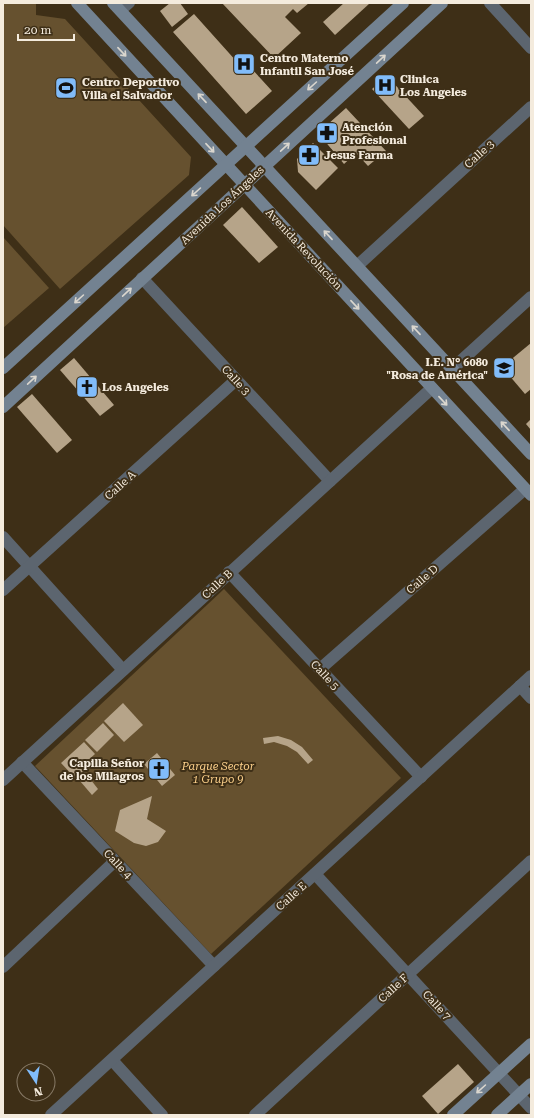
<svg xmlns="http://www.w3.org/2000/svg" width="534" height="1118" viewBox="0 0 534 1118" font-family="'Roboto Serif',serif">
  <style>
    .green { fill: #66512f }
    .building { fill: #b6a489 }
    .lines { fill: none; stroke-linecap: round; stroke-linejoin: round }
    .lane { stroke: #5c656f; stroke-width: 10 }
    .street { stroke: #5c656f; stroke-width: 12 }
    .secondary { stroke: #738291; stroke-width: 12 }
    .oneway { stroke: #dad6ce }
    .labels { text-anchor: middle; stroke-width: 4; stroke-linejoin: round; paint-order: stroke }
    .poi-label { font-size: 11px; font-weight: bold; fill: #f4ebdd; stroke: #3e2f17; text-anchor: start }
    .street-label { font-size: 11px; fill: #f4ebdd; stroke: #3e2f17 }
    .park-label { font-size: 11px; font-style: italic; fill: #fcd08b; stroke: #3e2f17 }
  </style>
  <rect width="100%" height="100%" fill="#3e2f17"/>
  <g class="green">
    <polygon points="3,3 36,3 36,15 65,19 191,157 189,175 60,289 3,225"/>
    <polygon points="3,237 49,288 3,328"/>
    <polygon points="224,589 401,778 211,954 35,766"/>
  </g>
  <g class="building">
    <polygon points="170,3 180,3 188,14 172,27 160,11"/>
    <polygon points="222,3 309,3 297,13 293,9 285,17 301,33 274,58"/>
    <polygon points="344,3 370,3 335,35 323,22"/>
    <polygon points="194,14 246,72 251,68 272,91 246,114 173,32"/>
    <polygon points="387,76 424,116 409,129 372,89"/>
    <polygon points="346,108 386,151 368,166 356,153 344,164 318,133"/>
    <polygon points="313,143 338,168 316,190 298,172 297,159"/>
    <polygon points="242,207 278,247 259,263 223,225"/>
    <polygon points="531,343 531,389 525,394 502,367"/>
    <polygon points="74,358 114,405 100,416 60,370"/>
    <polygon points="32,394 72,440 57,453 17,407"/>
    <polygon points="531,419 531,430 526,424"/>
    <polygon points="123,703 143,725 124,742 104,721"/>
    <polygon points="103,723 114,735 97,752 85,740"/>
    <polygon points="278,736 291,740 302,747 313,760 308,764 297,752 287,746 274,742 264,744 263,738"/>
    <polygon points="84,742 95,754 86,762 91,767 77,780 61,763"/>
    <polygon points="157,753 175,775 162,786 144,764"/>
    <polygon points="87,775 98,789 92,795 80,781"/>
    <polygon points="152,796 147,819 166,831 158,842 146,846 134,843 115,831 120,810"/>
    <polygon points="458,1064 474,1082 438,1114 422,1096"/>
  </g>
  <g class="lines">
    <polyline class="lane" points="121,11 130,3"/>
    <g class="street">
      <polyline points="490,3 531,48"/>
      <polyline points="357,266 531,107"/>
      <polyline points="142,278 330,481"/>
      <polyline points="452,369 531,297"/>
      <polyline points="3,537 123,670"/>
      <polyline points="229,572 421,777"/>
      <polyline points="3,590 236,380"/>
      <polyline points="320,669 525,489"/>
      <polyline points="520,686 531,698"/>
      <polyline points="22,762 214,966"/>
      <polyline points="3,780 432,388"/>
      <polyline points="315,874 531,1108"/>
      <polyline points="3,967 115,861"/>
      <polyline points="112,1060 162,1115"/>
      <polyline points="51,1115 531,676"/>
      <polyline points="255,1115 531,861"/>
    </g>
    <g class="secondary">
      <polyline points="77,3 531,495"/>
      <polyline points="113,3 531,454"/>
      <polyline points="3,368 403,3"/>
      <polyline points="3,407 442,3"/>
      <polyline points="453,1115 531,1044"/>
      <polyline points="497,1115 531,1084"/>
    </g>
  </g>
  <defs><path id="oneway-shaft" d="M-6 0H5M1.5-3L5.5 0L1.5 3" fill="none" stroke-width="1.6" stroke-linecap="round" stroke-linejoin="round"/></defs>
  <g class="oneway">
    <use href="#oneway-shaft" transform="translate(122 52) rotate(47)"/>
    <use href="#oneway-shaft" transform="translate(381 59) rotate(-43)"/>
    <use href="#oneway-shaft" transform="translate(312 86) rotate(138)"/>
    <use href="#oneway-shaft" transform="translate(202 98) rotate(-133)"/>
    <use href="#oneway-shaft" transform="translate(285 147) rotate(-43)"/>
    <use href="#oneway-shaft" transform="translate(210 148) rotate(47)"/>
    <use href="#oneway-shaft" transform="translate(196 192) rotate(138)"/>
    <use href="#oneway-shaft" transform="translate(328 235) rotate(-133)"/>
    <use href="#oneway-shaft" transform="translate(127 292) rotate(-43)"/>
    <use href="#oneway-shaft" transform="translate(79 299) rotate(138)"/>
    <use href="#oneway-shaft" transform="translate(355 305) rotate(47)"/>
    <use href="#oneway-shaft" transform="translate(416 330) rotate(-133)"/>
    <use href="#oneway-shaft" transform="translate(32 380) rotate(-43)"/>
    <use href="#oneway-shaft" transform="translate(443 401) rotate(47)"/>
    <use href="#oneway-shaft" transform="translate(505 426) rotate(-133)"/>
    <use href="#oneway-shaft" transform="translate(481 1089) rotate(138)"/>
  </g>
  <defs>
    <g id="hospital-square" transform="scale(1.15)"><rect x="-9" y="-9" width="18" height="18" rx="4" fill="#81bcfa" stroke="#3e2f17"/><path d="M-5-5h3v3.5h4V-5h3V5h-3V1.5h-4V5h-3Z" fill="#111"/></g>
    <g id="stadium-square" transform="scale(1.15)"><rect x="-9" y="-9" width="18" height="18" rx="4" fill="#81bcfa" stroke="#3e2f17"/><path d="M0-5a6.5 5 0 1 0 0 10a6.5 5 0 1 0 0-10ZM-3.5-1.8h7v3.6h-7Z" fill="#111"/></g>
    <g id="pharmacy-square" transform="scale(1.15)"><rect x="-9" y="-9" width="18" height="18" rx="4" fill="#81bcfa" stroke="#3e2f17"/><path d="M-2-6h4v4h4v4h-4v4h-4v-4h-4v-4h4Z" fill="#111"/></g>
    <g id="school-square" transform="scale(1.15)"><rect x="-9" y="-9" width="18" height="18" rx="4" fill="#81bcfa" stroke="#3e2f17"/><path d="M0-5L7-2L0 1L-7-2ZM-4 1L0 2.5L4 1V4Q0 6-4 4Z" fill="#111"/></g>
    <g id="church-square" transform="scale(1.15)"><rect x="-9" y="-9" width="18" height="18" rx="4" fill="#81bcfa" stroke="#3e2f17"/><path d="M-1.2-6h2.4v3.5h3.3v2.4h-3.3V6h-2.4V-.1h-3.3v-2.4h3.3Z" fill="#111"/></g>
  </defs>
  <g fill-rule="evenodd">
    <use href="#hospital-square" x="244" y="64"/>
    <use href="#hospital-square" x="385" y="85"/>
    <use href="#stadium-square" x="66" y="88"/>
    <use href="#pharmacy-square" x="327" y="133"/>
    <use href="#pharmacy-square" x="309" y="155"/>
    <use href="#school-square" x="504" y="368"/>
    <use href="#church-square" x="87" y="387"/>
    <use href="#church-square" x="159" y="769"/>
  </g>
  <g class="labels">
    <g class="poi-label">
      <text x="260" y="62">Centro Materno<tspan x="260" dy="13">Infantil San José</tspan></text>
      <text x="400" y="83">Clinica<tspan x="400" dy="13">Los Angeles</tspan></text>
      <text x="82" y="86">Centro Deportivo<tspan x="82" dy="13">Villa el Salvador</tspan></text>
      <text x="342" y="131">Atención<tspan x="342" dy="13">Profesional</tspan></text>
      <text x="324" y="159">Jesus Farma</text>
      <text x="488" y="366" text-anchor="end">I.E. N° 6080<tspan x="488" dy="13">"Rosa de América"</tspan></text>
      <text x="102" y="391">Los Angeles</text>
      <text x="144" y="767" text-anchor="end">Capilla Señor<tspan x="144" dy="13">de los Milagros</tspan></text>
    </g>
    <g class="street-label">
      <text transform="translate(479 154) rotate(-42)" y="4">Calle 3</text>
      <text transform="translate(222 205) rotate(-43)" y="4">Avenida Los Ángeles</text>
      <text transform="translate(304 249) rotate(47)" y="4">Avenida Revolución</text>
      <text transform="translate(236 380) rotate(47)" y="4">Calle 3</text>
      <text transform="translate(120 485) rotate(-42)" y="4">Calle A</text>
      <text transform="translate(422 579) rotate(-41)" y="4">Calle D</text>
      <text transform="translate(217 584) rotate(-43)" y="4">Calle B</text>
      <text transform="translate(325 675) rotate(47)" y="4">Calle 5</text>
      <text transform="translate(118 864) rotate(47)" y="4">Calle 4</text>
      <text transform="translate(291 896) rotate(-42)" y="4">Calle E</text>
      <text transform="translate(393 988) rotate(-43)" y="4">Calle F</text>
      <text transform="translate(437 1005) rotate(47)" y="4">Calle 7</text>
    </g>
    <g class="park-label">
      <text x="218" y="770">Parque Sector<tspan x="218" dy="13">1 Grupo 9</tspan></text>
    </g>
  </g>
  <rect width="534" height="1118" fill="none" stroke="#f4ebdd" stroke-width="8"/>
  <g transform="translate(36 1082) rotate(168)"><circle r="19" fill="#3e2f17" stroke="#877a66"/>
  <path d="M0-3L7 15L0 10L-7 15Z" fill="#81bcfa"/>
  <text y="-6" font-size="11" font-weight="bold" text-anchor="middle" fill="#f4ebdd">N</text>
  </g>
  <path d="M18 34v6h56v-6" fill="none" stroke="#f4ebdd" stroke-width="2"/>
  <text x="24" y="34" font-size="12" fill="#f4ebdd" stroke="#3e2f17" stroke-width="3" paint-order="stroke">20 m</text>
</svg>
